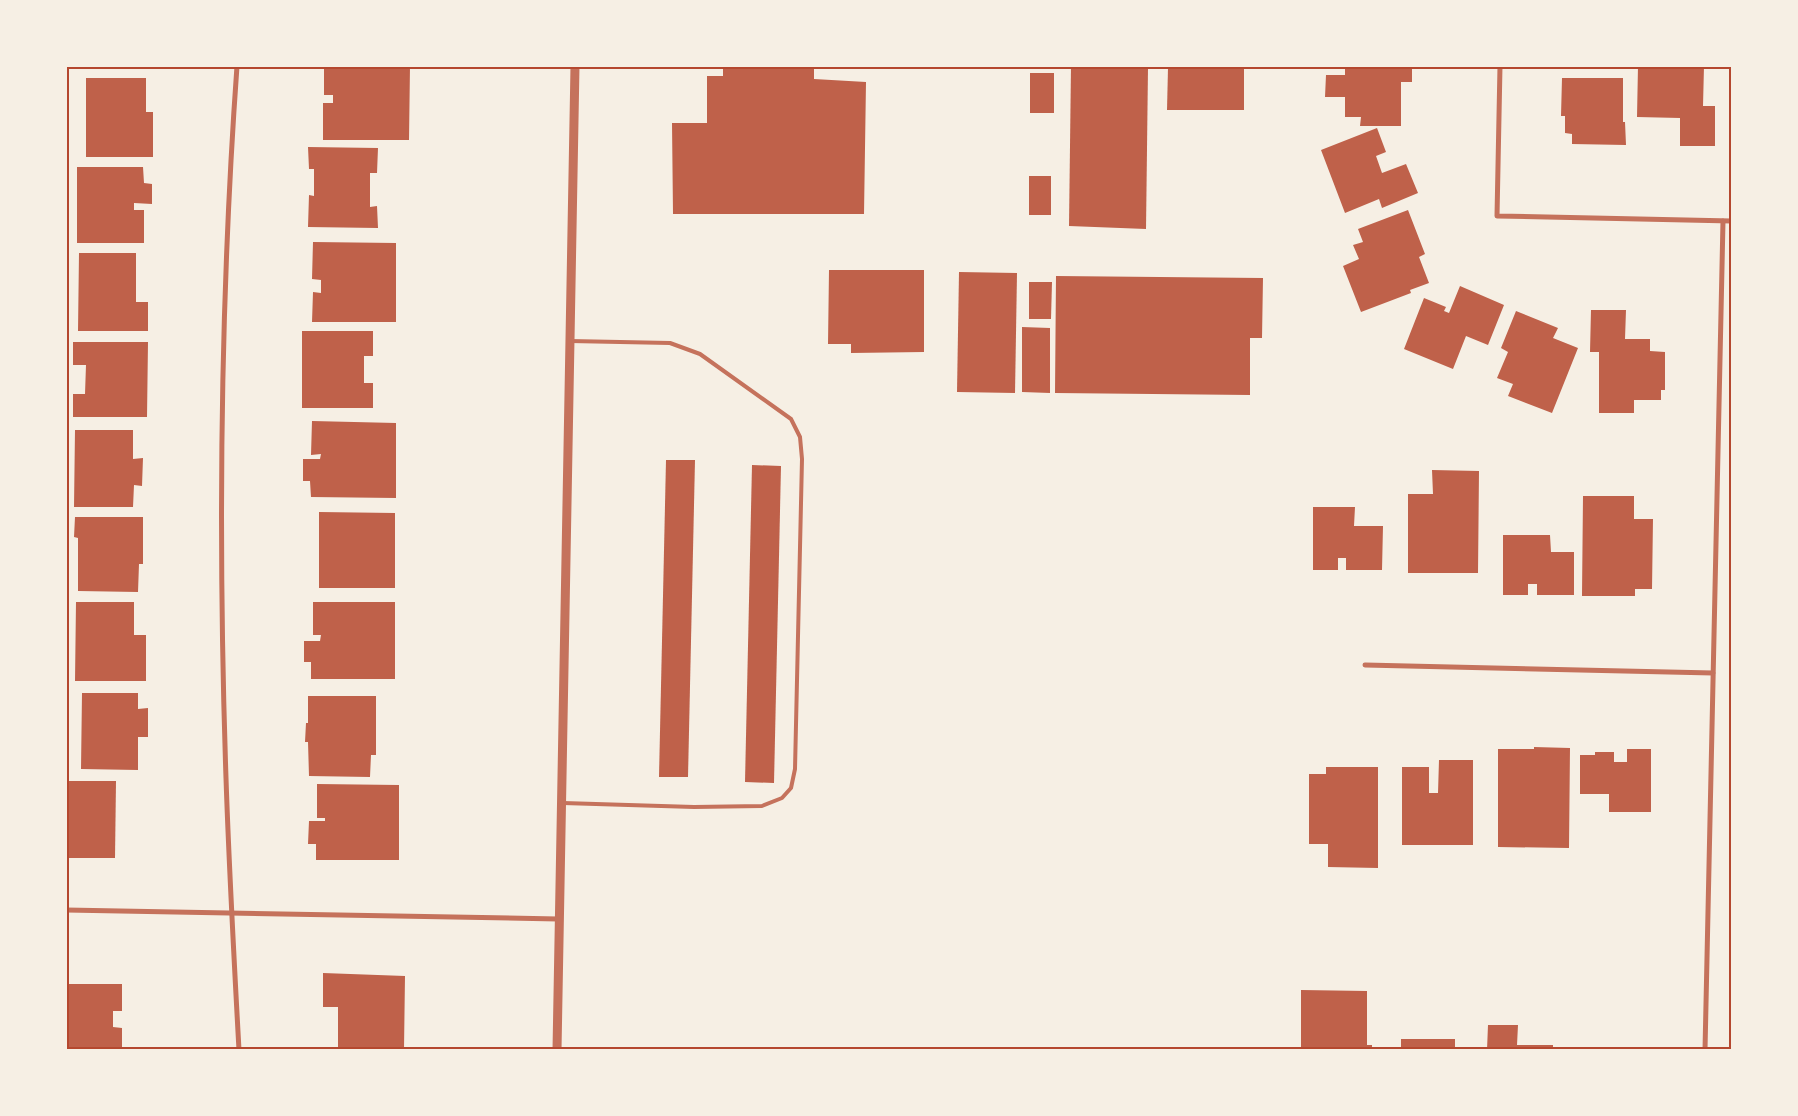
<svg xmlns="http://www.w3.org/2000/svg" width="1798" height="1116" viewBox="0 0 1798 1116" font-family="Spectral,serif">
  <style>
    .building { fill: #bf614a }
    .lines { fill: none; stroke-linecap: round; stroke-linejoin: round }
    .service { stroke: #c5725c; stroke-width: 4 }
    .minor { stroke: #c5725c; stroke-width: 5 }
    .tertiary { stroke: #c5725c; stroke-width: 9 }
    .neatline { fill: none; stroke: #b5482f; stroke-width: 2 }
  </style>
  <rect width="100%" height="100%" fill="#f6efe4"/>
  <g class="building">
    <polygon points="324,66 410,66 409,140 323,140 323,103 333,103 333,95 324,95"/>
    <polygon points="723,66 814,66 814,79 866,82 864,214 673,214 672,123 707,123 707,76 723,76"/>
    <polygon points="1071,66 1148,68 1146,229 1069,226"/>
    <polygon points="1345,66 1412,66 1412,82 1401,82 1401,126 1360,126 1361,117 1345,117 1345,97 1325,97 1326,75 1345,75"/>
    <polygon points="1638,66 1704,66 1703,106 1715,106 1715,146 1680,146 1680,118 1637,117"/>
    <polygon points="1168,68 1244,69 1244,110 1167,110"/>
    <rect x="1030" y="73" width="24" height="40"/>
    <polygon points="86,78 146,78 146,112 153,112 153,157 86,157"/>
    <polygon points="1562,78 1623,78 1623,122 1625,122 1626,145 1572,144 1572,134 1565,133 1565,116 1561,116"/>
    <polygon points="1377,128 1386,152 1376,156 1382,173 1406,164 1418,193 1382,208 1379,199 1345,213 1321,150"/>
    <polygon points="308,147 378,148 377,173 370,173 370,207 377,206 378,228 308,227 309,195 314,196 314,169 309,169"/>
    <polygon points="77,167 143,167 144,183 152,184 152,204 134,203 134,210 144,210 144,243 77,243"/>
    <rect x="1029" y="176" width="22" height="39"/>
    <polygon points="1408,210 1425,254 1419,257 1429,283 1410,290 1411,293 1361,312 1343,266 1359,259 1353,245 1363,242 1358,229"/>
    <polygon points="313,242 396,243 396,322 312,322 313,292 321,293 321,280 312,279"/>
    <polygon points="79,253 136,253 136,302 148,302 148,331 78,331"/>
    <polygon points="829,270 924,270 924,352 851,353 851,344 828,344"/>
    <polygon points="959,272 1017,273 1015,393 957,392"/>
    <polygon points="1056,276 1263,278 1262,338 1250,338 1250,395 1055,393"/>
    <polygon points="1029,282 1052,282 1051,319 1029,319"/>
    <polygon points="1460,286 1504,305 1488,345 1466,336 1453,369 1404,349 1424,298 1446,307 1444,311 1449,313"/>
    <polygon points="1591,310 1626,310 1625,339 1650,339 1650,351 1665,352 1665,390 1661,390 1661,400 1634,400 1634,413 1599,413 1599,352 1590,352"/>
    <polygon points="1516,311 1558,328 1553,338 1578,348 1552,413 1508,396 1513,384 1497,378 1508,352 1501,348"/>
    <polygon points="1022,327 1050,328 1050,393 1022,392"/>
    <polygon points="302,331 373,331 373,356 364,356 364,383 373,383 373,408 302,408"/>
    <polygon points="73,342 148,342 147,417 73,417 73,394 85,394 86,365 73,365"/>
    <polygon points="312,421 396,423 396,498 311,497 310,481 303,481 303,459 320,459 321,454 311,455"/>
    <polygon points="75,430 133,430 133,459 143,458 142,486 134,485 133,507 74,507"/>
    <polygon points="666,460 695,460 688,777 659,777"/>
    <polygon points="752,465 781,466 774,783 745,782"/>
    <polygon points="1432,470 1479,471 1478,573 1408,573 1408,494 1433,494"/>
    <polygon points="1583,496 1634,496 1634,519 1653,519 1652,589 1635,589 1635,596 1582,596"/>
    <polygon points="1313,507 1355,507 1354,526 1383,526 1382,570 1346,570 1346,558 1338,558 1338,570 1313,570"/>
    <polygon points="319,512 395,513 395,588 319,588"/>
    <polygon points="75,517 143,517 143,564 139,564 138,592 78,591 78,538 74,537"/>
    <polygon points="1503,535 1550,535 1551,552 1574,552 1574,595 1537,595 1537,584 1528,584 1528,595 1503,595"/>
    <polygon points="76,602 134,602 134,635 146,635 146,681 75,681"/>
    <polygon points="313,602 395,602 395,679 311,679 311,662 304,662 304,641 320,641 321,635 313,635"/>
    <polygon points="82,693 138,693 138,709 148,708 148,737 138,737 138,770 81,769"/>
    <polygon points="308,696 376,696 376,755 371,755 370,777 309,776 308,742 305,742 306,723 308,723"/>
    <polygon points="1534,747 1570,748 1569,848 1498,847 1498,749 1534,749"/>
    <polygon points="1627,749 1651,749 1651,812 1609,812 1609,794 1580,794 1580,755 1595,755 1595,752 1614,752 1614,762 1627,762"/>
    <polygon points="1439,760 1473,760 1473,845 1402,845 1402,767 1429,767 1429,793 1438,793"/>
    <polygon points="1326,767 1378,767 1378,868 1328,867 1328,844 1309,844 1309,774 1326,774"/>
    <polygon points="66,781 116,781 115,858 66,858"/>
    <polygon points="317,784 399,785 399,860 316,860 316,844 308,844 309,821 325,821 325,818 317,818"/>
    <polygon points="323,973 405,976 404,1050 338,1050 338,1007 323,1007"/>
    <polygon points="66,984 122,984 122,1011 113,1011 113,1027 122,1028 122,1050 66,1050"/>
    <polygon points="1301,990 1367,991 1367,1045 1372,1045 1372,1050 1301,1050"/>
    <polygon points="1488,1025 1518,1025 1517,1045 1553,1045 1553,1050 1487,1050"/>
    <rect x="1401" y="1039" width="54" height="11"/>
  </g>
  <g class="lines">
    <polyline class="service" points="563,803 694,807 762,806 782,798 791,788 795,769 802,459 800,437 791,419 700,354 670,343 570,341"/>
    <g class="minor">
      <path d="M237 66C220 303 218 541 226 778 229 869 234 959 239 1050"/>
      <polyline points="1500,66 1497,216 1732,221"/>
      <polyline points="1365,665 1713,673"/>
      <polyline points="66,910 558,919"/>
      <polyline points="1705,1050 1723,221"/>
    </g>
    <polyline class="tertiary" points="557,1050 575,66"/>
  </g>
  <rect width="1798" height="1116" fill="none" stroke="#f6efe4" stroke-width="135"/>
  <rect x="68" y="68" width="1662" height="980" class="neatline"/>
</svg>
